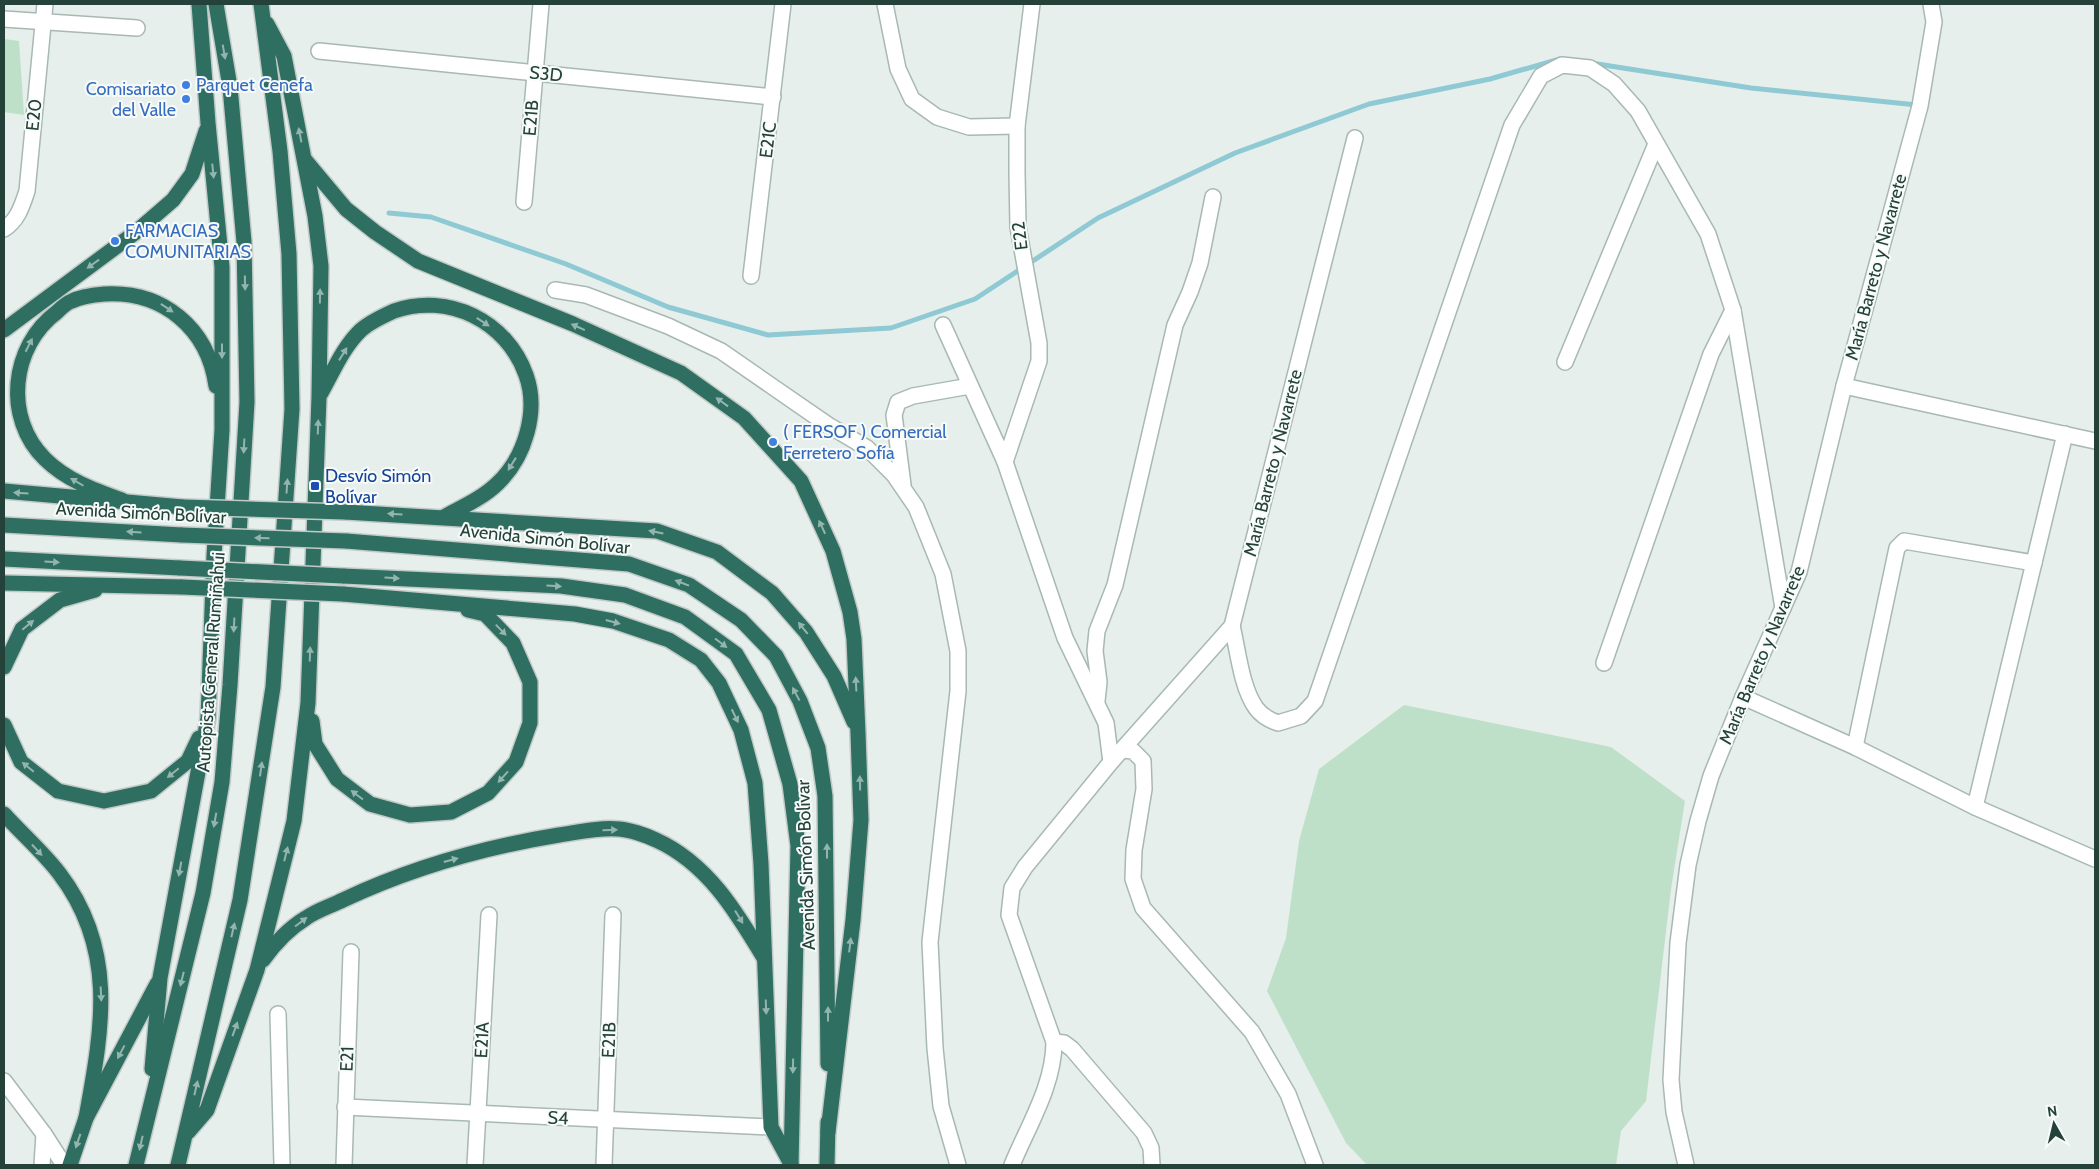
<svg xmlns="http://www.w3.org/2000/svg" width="2099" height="1169" viewBox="0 0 2099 1169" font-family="Cabin,sans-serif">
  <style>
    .green { fill: #bfe0c8 }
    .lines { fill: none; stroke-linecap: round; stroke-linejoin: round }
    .stream { stroke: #8ec9d4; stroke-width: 5 }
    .street-casing { stroke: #a8b8b2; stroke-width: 18 }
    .highway-casing { stroke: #c2cac8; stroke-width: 18 }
    .street { stroke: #fff; stroke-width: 15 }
    .highway { stroke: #2f6f62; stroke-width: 15 }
    .highway-bridge-casing { stroke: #c2cac8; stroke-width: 18; stroke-linecap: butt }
    .highway-bridge { stroke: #2f6f62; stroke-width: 15 }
    .oneway { fill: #93b5ae }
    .shop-dot { fill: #3f7fe0; stroke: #f7fbf9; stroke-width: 2 }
    .transit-dot { fill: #1a4fb4; stroke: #f7fbf9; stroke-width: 2 }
    .labels { text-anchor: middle; stroke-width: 4; stroke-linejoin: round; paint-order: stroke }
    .street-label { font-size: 18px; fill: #24423a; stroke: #f7fbf9 }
    .shop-label { font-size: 18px; fill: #366cbe; stroke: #f7fbf9; text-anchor: start }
    .transit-label { font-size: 18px; fill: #164399; stroke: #f7fbf9; text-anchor: start }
  </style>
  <rect width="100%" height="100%" fill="#e6efeb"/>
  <g class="green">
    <polygon points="4,39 19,41 24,115 4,112"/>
    <polygon points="1404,705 1611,747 1685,801 1671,889 1646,1101 1621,1131 1616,1165 1367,1165 1346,1143 1267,991 1286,938 1299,841 1319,769"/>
  </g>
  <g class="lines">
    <g class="stream">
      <polyline points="1591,63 1751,88 1917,105"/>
      <polyline points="389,213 431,217 566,264 668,307 768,335 891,328 975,299 1098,218 1235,153 1369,104 1490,79 1560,59"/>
    </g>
    <g class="street-casing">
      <g id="street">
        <polyline points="885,4 898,69 912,99 937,117 969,127 1017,126"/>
        <polyline points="4,19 137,28"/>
        <polyline points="319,51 773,97"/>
        <polyline points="524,202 541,4"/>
        <path d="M4 229C18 220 22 206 27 191L45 4"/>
        <polyline points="751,276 783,4"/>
        <polyline points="555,290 586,295 668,326 721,351 828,425 867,448 894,475 916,507 943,574 958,651 958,691 930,942 935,1048 941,1106 958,1165"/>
        <polyline points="943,325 1005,462 1065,638 1106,723 1111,762"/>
        <polyline points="1565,362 1656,144"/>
        <polyline points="1844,386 2095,441"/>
        <polyline points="1005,462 1039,361 1039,343 1018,227 1017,173 1017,126 1032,4"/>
        <polyline points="903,485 894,415 898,402 913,396 970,386"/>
        <path d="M1232 626C1238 650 1241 687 1256 708 1261 715 1269 720 1278 723L1301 716 1315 701 1512 125 1541 76 1562 65 1590 68 1614 84 1638 111 1708 234 1733 310 1783 608"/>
        <polyline points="1604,663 1711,354 1733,310"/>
        <polyline points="1743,697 1855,747 1975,807 2095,859"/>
        <polyline points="1097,701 1099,682 1095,651 1097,631 1115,585 1175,325 1190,292 1200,263 1213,197"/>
        <polyline points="1855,747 1897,548 1904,541 2034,563"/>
        <polyline points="1122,750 1133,751 1143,761 1144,789 1134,850 1133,879 1143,908 1252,1032 1288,1094 1315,1165"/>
        <polyline points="1975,807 2065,434"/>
        <polyline points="278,1014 282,1165"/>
        <polyline points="1054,1042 1064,1043 1072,1049 1144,1133 1151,1148 1152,1165"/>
        <polyline points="4,1081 44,1134 64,1165"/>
        <polyline points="345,1107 771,1127"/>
        <polyline points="42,1165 44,1134"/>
        <polyline points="344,1165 351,952"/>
        <polyline points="475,1165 489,915"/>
        <polyline points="604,1165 613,915"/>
        <path d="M1012 1165C1028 1126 1054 1085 1054 1042L1009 915 1012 888 1025 867 1111 762 1232 626 1355 138"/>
        <polyline points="1686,1165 1674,1112 1671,1080 1678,943 1688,865 1698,821 1711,776 1743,697 1799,572 1844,386 1920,106 1934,22 1931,4"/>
      </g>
    </g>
    <g class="highway-casing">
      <g id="highway">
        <polyline points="305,160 346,209 375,232 418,261 573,324 681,373 744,418 801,481 833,551 850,612 854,639 858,733 861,820 853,920 828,1132"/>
        <polyline points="4,330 136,232 173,200 192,174 206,131"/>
        <path d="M321 393C333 372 343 347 361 330 370 322 383 316 394 311 448 292 507 321 526 375 539 411 525 457 498 483 483 498 462 507 444 517"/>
        <polyline points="4,491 183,507"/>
        <path d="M122 500C94 490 66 480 45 459 3 418 11 346 57 312 61 308 66 303 72 301 82 296 94 295 105 294 163 291 208 328 216 386"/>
        <polyline points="345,512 657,531 717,552 772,593 806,632 834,676 854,722"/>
        <polyline points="4,525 182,535"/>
        <polyline points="346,541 629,564 689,585 741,620 776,656 800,701 818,748 825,796 828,1064"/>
        <polyline points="4,559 180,568"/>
        <polyline points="343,576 561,586 625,595 685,617 736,654 769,710 790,784 798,846 791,1165"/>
        <polyline points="4,583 182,587"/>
        <polyline points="343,594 575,614 613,621 669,640 701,660 719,683 741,730 755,783 761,864 771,1127 791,1164"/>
        <polyline points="4,667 22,629 60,600 95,590"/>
        <polyline points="312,721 315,744 337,779 370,804 410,815 451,812 488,793 516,762 530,723 530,682 513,643 485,614 468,610"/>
        <polyline points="4,725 21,762 58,791 104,801 151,791 188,761 199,738"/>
        <path d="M4 814C22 834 43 852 59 873 118 950 102 1030 86 1118"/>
        <path d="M263 960C275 943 288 929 306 918 317 910 331 906 343 900 411 868 485 847 559 835 579 832 600 827 619 829 630 830 646 835 656 840 707 863 736 911 764 958"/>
        <polyline points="152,1069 160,978 208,718 214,556 222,430 222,267 208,123 199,4"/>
        <polyline points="188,1132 207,1110 257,970 294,821 308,703 319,397 321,266 315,216 284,56 267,24"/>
        <polyline points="70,1165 86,1118 157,984"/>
        <polyline points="136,1165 203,893 222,782 230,685 247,402 244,242 230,87 216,4"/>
        <polyline points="178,1165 240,900 273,687 292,409 289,254 280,151 261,4"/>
        <polyline points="827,1165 828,1122"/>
      </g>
    </g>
    <use href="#street" class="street"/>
    <use href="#highway" class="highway"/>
    <g class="highway-bridge-casing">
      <g id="highway-bridge">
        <polyline points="183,507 345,512"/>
        <polyline points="182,535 346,541"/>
        <polyline points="180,568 343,576"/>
        <polyline points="182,587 343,594"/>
      </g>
    </g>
    <use href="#highway-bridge" class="highway-bridge"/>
  </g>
  <defs><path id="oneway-solid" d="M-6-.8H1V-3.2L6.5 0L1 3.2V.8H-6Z" transform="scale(1.25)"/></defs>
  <g class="oneway">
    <use href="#oneway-solid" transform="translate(224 52) rotate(80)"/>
    <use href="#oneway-solid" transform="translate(300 135) rotate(-101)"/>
    <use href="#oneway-solid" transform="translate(213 171) rotate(84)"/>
    <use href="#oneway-solid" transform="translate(93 264) rotate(144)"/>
    <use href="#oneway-solid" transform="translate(245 283) rotate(89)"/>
    <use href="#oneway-solid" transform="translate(320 296) rotate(-89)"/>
    <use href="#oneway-solid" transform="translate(167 308) rotate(34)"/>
    <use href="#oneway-solid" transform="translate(483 322) rotate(33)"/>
    <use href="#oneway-solid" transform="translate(578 327) rotate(-156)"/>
    <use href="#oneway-solid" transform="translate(29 345) rotate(-63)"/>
    <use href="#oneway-solid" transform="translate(222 351) rotate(90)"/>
    <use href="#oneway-solid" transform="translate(343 354) rotate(-58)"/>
    <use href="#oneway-solid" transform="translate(722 402) rotate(-144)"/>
    <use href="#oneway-solid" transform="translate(318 427) rotate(-88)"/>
    <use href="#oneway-solid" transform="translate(244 446) rotate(93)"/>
    <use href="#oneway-solid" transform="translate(512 464) rotate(122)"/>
    <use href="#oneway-solid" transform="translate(77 482) rotate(-150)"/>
    <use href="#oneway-solid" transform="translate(287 486) rotate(-86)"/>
    <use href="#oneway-solid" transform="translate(21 493) rotate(-176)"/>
    <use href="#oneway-solid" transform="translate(395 514) rotate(-177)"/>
    <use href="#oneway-solid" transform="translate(822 527) rotate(-115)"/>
    <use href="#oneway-solid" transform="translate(134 532) rotate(-177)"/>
    <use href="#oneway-solid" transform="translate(656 532) rotate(-169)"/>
    <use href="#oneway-solid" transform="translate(262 538) rotate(-178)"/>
    <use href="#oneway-solid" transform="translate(52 562) rotate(3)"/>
    <use href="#oneway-solid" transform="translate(392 578) rotate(3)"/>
    <use href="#oneway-solid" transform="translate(682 583) rotate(-159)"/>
    <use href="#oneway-solid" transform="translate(554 586) rotate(3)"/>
    <use href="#oneway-solid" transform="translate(613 622) rotate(15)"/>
    <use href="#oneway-solid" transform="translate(28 625) rotate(-40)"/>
    <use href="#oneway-solid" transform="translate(234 625) rotate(93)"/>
    <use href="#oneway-solid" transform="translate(803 628) rotate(-129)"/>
    <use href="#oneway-solid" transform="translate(501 630) rotate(46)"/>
    <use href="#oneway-solid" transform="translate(721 643) rotate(37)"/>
    <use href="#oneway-solid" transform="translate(310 654) rotate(-88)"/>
    <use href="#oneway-solid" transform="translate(856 684) rotate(-93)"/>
    <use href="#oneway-solid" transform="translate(796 694) rotate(-118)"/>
    <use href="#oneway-solid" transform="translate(735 716) rotate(64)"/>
    <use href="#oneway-solid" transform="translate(28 767) rotate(-141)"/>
    <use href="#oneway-solid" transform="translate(261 769) rotate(-82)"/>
    <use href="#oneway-solid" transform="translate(173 773) rotate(141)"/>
    <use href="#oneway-solid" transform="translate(503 777) rotate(132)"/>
    <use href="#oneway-solid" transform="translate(860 783) rotate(-91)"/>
    <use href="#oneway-solid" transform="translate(357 795) rotate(-143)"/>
    <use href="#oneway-solid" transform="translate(215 820) rotate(100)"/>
    <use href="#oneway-solid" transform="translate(610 830) rotate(-1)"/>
    <use href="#oneway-solid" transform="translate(37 850) rotate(47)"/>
    <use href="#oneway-solid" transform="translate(827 851) rotate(-90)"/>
    <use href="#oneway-solid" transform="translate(286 854) rotate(-76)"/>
    <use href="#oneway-solid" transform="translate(451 860) rotate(-15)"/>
    <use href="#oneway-solid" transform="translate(180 869) rotate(100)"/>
    <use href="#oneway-solid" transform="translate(739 917) rotate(58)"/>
    <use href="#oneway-solid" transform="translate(301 922) rotate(-37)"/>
    <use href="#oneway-solid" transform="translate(233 930) rotate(-77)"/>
    <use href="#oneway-solid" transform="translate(850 945) rotate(-83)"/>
    <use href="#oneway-solid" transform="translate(182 979) rotate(104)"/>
    <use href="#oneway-solid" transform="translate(101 994) rotate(87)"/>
    <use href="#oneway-solid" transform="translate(766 1007) rotate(88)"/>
    <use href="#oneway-solid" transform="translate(828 1014) rotate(-90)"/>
    <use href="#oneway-solid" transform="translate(235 1029) rotate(-70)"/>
    <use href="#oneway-solid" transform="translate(121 1052) rotate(118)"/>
    <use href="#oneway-solid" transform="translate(793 1066) rotate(91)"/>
    <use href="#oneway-solid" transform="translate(196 1088) rotate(-77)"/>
    <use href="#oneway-solid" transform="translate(78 1141) rotate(109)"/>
    <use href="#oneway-solid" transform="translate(141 1143) rotate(103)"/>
  </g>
  <g class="shop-dot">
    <circle cx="186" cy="85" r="5"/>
    <circle cx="186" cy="99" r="5"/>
    <circle cx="115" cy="241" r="5"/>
    <circle cx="773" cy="442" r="5"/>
  </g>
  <rect class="transit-dot" x="310" y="481" width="10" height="10" rx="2.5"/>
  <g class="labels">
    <g class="street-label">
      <text transform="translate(546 74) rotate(6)" y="6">S3D</text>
      <text transform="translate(34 115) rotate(-84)" y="6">E20</text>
      <text transform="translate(531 118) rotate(-85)" y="6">E21B</text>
      <text transform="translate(768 140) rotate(-83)" y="6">E21C</text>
      <text transform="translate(1020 236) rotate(-97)" y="6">E22</text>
      <text transform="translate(1876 267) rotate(-75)" y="6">María Barreto y Navarrete</text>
      <text transform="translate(1273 463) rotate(-76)" y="6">María Barreto y Navarrete</text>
      <text transform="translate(141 513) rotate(3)" y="6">Avenida Simón Bolívar</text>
      <text transform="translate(545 539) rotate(6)" y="6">Avenida Simón Bolívar</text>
      <text transform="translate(1762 655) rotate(-67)" y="6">María Barreto y Navarrete</text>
      <text transform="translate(211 662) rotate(-86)" y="6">Autopista General Rumiñahui</text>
      <text transform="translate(806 865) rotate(-92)" y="6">Avenida Simón Bolívar</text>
      <text transform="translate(482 1040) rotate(-87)" y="6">E21A</text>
      <text transform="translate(609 1040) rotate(-88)" y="6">E21B</text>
      <text transform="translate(347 1059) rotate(-88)" y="6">E21</text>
      <text transform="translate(558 1118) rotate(3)" y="6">S4</text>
    </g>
    <g class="shop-label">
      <text x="196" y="91">Parquet Cenefa</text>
      <text x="176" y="95" text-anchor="end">Comisariato<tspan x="176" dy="21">del Valle</tspan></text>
      <text x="125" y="237">FARMACIAS<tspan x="125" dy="21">COMUNITARIAS</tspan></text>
      <text x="783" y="438">( FERSOF ) Comercial<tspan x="783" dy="21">Ferretero Sofía</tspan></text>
    </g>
    <g class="transit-label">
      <text x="325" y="482">Desvío Simón<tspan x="325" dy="21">Bolívar</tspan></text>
    </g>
  </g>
  <rect width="2099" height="1169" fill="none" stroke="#24423a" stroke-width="10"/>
  <g transform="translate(2054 1124) rotate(352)" stroke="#f7fbf9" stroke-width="4" paint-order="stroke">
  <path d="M0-4L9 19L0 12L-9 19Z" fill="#24423a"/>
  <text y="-8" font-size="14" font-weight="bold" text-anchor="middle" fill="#24423a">N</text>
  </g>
</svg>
